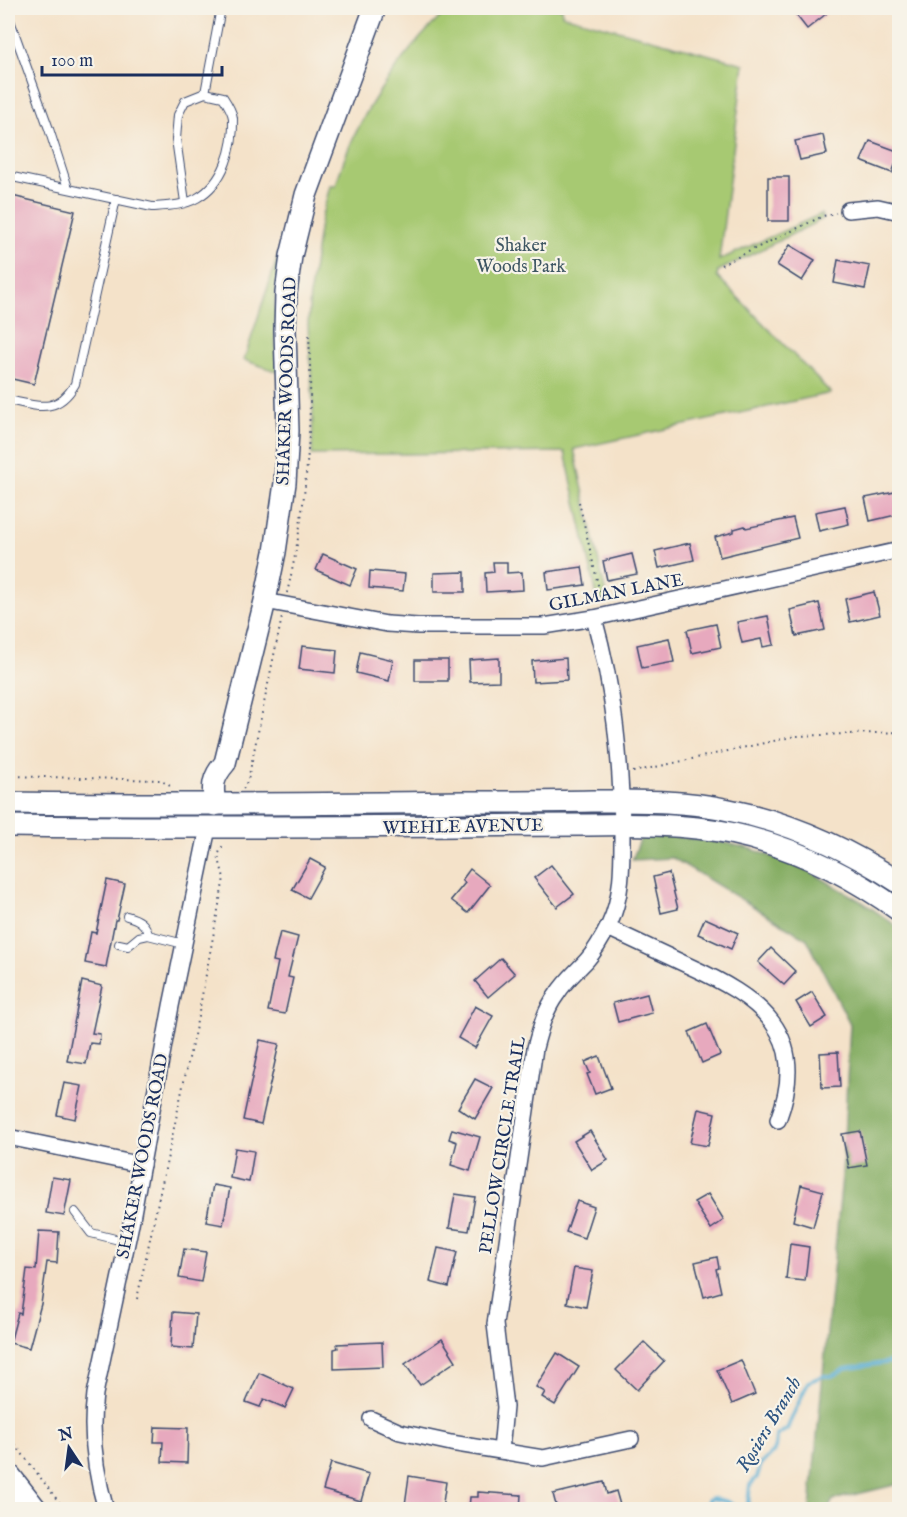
<svg xmlns="http://www.w3.org/2000/svg" width="907" height="1517" viewBox="0 0 907 1517" font-family="'IM FELL English',serif">
  <style>
    .green { fill: #a7c972; stroke: #617c68; stroke-width: 1.5 }
    .forest { fill: #85ad64; stroke: #506e61; stroke-width: 1.5 }
    .lines { fill: none; stroke-linecap: round; stroke-linejoin: round }
    .stream { stroke: #56acd2; stroke-width: 4 }
    .building { fill: #e7a9be }
    .lane-casing { stroke: #3c4a6e; stroke-width: 10 }
    .street-casing { stroke: #3c4a6e; stroke-width: 18 }
    .secondary-casing { stroke: #3c4a6e; stroke-width: 24 }
    .highway-casing { stroke: #3c4a6e; stroke-width: 30 }
    .path { stroke: #3c4a6e; stroke-width: 2; stroke-dasharray: 1.5 4.5; stroke-linecap: butt }
    .lane { stroke: #fff; stroke-width: 8 }
    .street { stroke: #fff; stroke-width: 15 }
    .secondary { stroke: #fff; stroke-width: 21 }
    .highway { stroke: #fff; stroke-width: 27 }
    .labels { text-anchor: middle; stroke-width: 4.5; stroke-linejoin: round; paint-order: stroke }
    .park-label { font-size: 18px; fill: #3e5663; stroke: #f7f3e8 }
    .street-label { font-size: 18px; fill: #1b2f5e; stroke: #f7f3e8 }
    .water-label { font-size: 20px; font-style: italic; fill: #2d5481; stroke: #f7f3e8 }
  </style>
  <rect width="100%" height="100%" fill="#f7f3e8"/>
  <filter id="ink" filterUnits="userSpaceOnUse"><feTurbulence type="fractalNoise" baseFrequency=".0167" numOctaves="2"/><feDisplacementMap in="SourceGraphic" scale="12" xChannelSelector="R" yChannelSelector="G"/><feConvolveMatrix kernelMatrix="1 2 1 2 8 2 1 2 1" color-interpolation-filters="sRGB"/></filter>
  <filter id="wash" filterUnits="userSpaceOnUse"><feTurbulence type="fractalNoise" baseFrequency=".008" numOctaves="4" result="noise"/><feDisplacementMap in="SourceGraphic" scale="24" xChannelSelector="R" yChannelSelector="G"/><feGaussianBlur stdDeviation="1.35" result="paint"/><feColorMatrix in="noise" values="0 0 0 0 0 0 0 0 0 0 0 0 0 0 0 0 0 1.4 0 .05"/><feComposite in="paint" operator="in"/></filter>
  <g filter="url(#wash)">
    <rect width="100%" height="100%" fill="#f4e2c9"/>
    <g class="green">
      <path d="M450 8H562V15L744 64 719 260 821 214 823 219 718 271 717 276 831 393 574 449 607 599 598 601 565 452 312 455 313 406 308 325 310 292 320 223 330 186H336C352 122 401 52 450 8Z"/>
      <path d="M281 247C273 289 273 329 278 372L244 360Z"/>
    </g>
    <polygon class="forest" points="656,834 726,843 752,849 809,871 864,903 899,928 899,1484 833,1500 828,1509 810,1509 842,1177 850,1024 807,939 673,858 632,860 642,835"/>
    <g class="lines">
      <g class="stream">
        <polyline points="706,1510 708,1500 712,1498 728,1502 740,1510"/>
        <polyline points="744,1510 748,1503 750,1485 757,1477 761,1464 775,1450 776,1436 787,1429 808,1382 823,1376 832,1376 845,1369 890,1362 896,1364 900,1375"/>
      </g>
    </g>
    <g id="blocks">
      <g class="building">
        <polygon points="806,8 821,8 826,14 807,29 796,15"/>
        <polygon points="823,135 827,154 800,160 795,141"/>
        <polygon points="870,141 900,152 892,173 861,161"/>
        <rect x="768" y="177" width="21" height="44"/>
        <polygon points="8,195 75,211 34,384 8,378"/>
        <polygon points="790,245 815,260 802,281 777,265"/>
        <polygon points="838,260 870,266 865,289 834,283"/>
        <polygon points="895,492 900,514 870,521 865,498"/>
        <polygon points="845,506 849,524 819,531 815,512"/>
        <polygon points="793,518 798,538 720,557 715,537 734,532 734,529 745,526 746,528"/>
        <polygon points="690,543 694,560 659,568 655,551"/>
        <polygon points="323,554 357,569 350,585 316,570"/>
        <polygon points="632,554 637,574 607,580 603,561"/>
        <polygon points="493,562 507,562 507,573 522,572 523,590 486,592 485,573 494,572"/>
        <polygon points="582,567 585,585 548,590 546,572"/>
        <polygon points="370,571 405,574 403,591 369,588"/>
        <polygon points="465,572 465,592 434,592 434,573"/>
        <polygon points="874,592 880,615 850,622 845,599"/>
        <polygon points="819,603 825,630 796,636 790,610"/>
        <polygon points="768,616 774,645 763,647 761,639 742,643 737,622"/>
        <polygon points="716,624 721,647 692,653 687,630"/>
        <polygon points="669,638 674,662 642,668 637,645"/>
        <polygon points="302,646 337,650 335,673 299,669"/>
        <polygon points="360,652 393,660 389,681 356,673"/>
        <polygon points="499,658 499,681 470,682 469,660"/>
        <polygon points="566,658 567,680 533,682 532,661"/>
        <rect x="415" y="660" width="33" height="21"/>
        <polygon points="310,859 325,867 308,898 292,890"/>
        <polygon points="551,865 574,894 557,907 534,878"/>
        <polygon points="470,869 490,885 468,913 451,900 465,883 462,880"/>
        <polygon points="669,873 678,909 661,913 653,877"/>
        <polygon points="107,880 125,884 117,920 115,920 106,967 85,963 91,932 96,933"/>
        <polygon points="705,918 738,933 731,949 698,934"/>
        <polygon points="280,932 298,937 288,977 293,978 285,1014 268,1011 278,962 273,961"/>
        <polygon points="771,948 796,972 784,985 758,962"/>
        <polygon points="501,958 515,974 488,997 475,981"/>
        <polygon points="82,981 102,986 92,1033 100,1034 99,1044 90,1043 86,1064 67,1061"/>
        <polygon points="812,992 827,1017 811,1027 796,1002"/>
        <polygon points="647,994 652,1013 618,1022 613,1003"/>
        <polygon points="475,1006 493,1016 475,1048 458,1038"/>
        <polygon points="707,1024 720,1055 702,1063 689,1032"/>
        <polygon points="260,1040 279,1044 261,1124 243,1120"/>
        <polygon points="838,1052 840,1087 822,1088 820,1053"/>
        <polygon points="599,1056 611,1088 595,1094 587,1074 590,1073 585,1062"/>
        <polygon points="475,1079 493,1088 475,1119 458,1108"/>
        <polygon points="64,1083 82,1086 75,1119 57,1115"/>
        <polygon points="698,1109 715,1113 708,1146 690,1143"/>
        <polygon points="452,1129 480,1137 470,1171 451,1165 457,1142 449,1139"/>
        <polygon points="590,1131 608,1160 592,1170 574,1141"/>
        <polygon points="860,1131 867,1165 849,1168 842,1134"/>
        <polygon points="235,1148 254,1151 249,1182 230,1178"/>
        <polygon points="52,1177 71,1180 64,1216 46,1213"/>
        <polygon points="213,1185 230,1188 223,1225 206,1222"/>
        <polygon points="801,1185 823,1191 813,1227 793,1221"/>
        <polygon points="455,1194 475,1197 469,1231 449,1228"/>
        <polygon points="708,1194 724,1220 711,1229 694,1202"/>
        <polygon points="577,1201 594,1207 584,1238 566,1232"/>
        <polygon points="39,1231 59,1232 57,1263 47,1262 41,1304 29,1348 10,1343 18,1313 21,1314 27,1269 36,1270"/>
        <polygon points="790,1244 809,1247 805,1281 786,1279"/>
        <polygon points="438,1248 457,1252 449,1287 430,1282"/>
        <polygon points="184,1249 206,1252 201,1282 179,1278"/>
        <polygon points="717,1257 719,1268 716,1269 721,1292 704,1297 695,1262"/>
        <polygon points="574,1268 593,1271 586,1307 567,1303"/>
        <polygon points="173,1312 196,1314 193,1349 171,1347"/>
        <polygon points="442,1339 456,1361 420,1385 405,1364"/>
        <polygon points="382,1342 383,1367 334,1369 334,1349 338,1348 337,1344"/>
        <polygon points="644,1342 664,1361 637,1390 616,1370"/>
        <polygon points="557,1353 579,1367 555,1405 542,1397 545,1392 536,1387"/>
        <polygon points="741,1360 755,1394 732,1404 717,1370"/>
        <polygon points="259,1373 294,1389 285,1408 264,1399 260,1407 246,1402"/>
        <polygon points="155,1427 188,1428 187,1463 162,1462 163,1442 154,1442"/>
        <polygon points="331,1463 369,1474 361,1501 323,1490"/>
        <polygon points="409,1476 446,1482 442,1509 405,1505"/>
        <polygon points="604,1482 607,1494 616,1491 620,1505 608,1508 608,1509 557,1509 553,1494"/>
        <polygon points="478,1492 521,1495 520,1509 469,1509 470,1497 478,1497"/>
      </g>
    </g>
  </g>
  <g filter="url(#ink)">
    <use href="#blocks" fill-opacity="0" stroke="#3c4a6e" stroke-width="1.5"/>
    <g class="lines">
      <g class="lane-casing">
        <g id="lane">
          <polyline points="8,15 49,129 68,188"/>
          <polyline points="205,93 221,8"/>
          <path d="M8 176 152 207C167 206 183 206 197 198 224 183 234 148 233 118 232 111 227 103 223 97L205 93 185 101 178 115 176 139 185 202"/>
          <path d="M8 400C37 406 57 415 75 384L116 199"/>
          <path d="M127 916C138 919 146 923 148 935"/>
          <polyline points="119,944 128,946 139,937 148,935 184,944"/>
          <polyline points="75,1212 91,1233 127,1242"/>
        </g>
      </g>
      <g class="street-casing">
        <g id="street">
          <polyline points="848,210 878,207 900,212"/>
          <polyline points="265,601 387,624 418,626 544,626 594,618 900,550"/>
          <path d="M608 928C634 940 661 953 687 965 759 998 811 1032 778 1120"/>
          <polyline points="8,1137 142,1165"/>
          <polyline points="371,1419 400,1432 451,1443 543,1458 631,1439"/>
          <path d="M501 1451 505 1407 495 1324 535 1048C540 1029 545 1010 557 994 565 981 577 971 587 960 596 950 603 937 609 925 623 896 622 862 622 831 621 757 614 690 594 618"/>
          <path d="M106 1510C95 1472 90 1432 95 1394L131 1224 171 1006 208 828"/>
        </g>
      </g>
      <g class="secondary-casing">
        <g id="secondary">
          <path d="M8 803C160 805 312 804 464 802 507 802 549 802 592 801 638 801 684 800 729 810 789 822 848 849 900 883"/>
          <path d="M215 805C212 786 212 778 225 763L265 601 275 552 285 483 288 431 285 330 286 293 291 256 306 195 375 8"/>
          <path d="M8 826C159 828 310 827 461 826 503 825 546 825 589 825 636 824 684 824 730 833 792 846 849 874 900 911"/>
        </g>
      </g>
      <g class="highway-casing">
        <polyline id="highway" points="8,1478 33,1510"/>
      </g>
      <g class="path">
        <polyline points="721,265 823,216 836,213"/>
        <polyline points="579,502 602,602"/>
        <path d="M287 593C307 509 313 420 309 334"/>
        <polyline points="633,772 796,736 900,732"/>
        <polyline points="8,776 160,780 172,787"/>
        <polyline points="243,789 248,780 282,617"/>
        <polyline points="137,1299 199,1012 224,878 218,855 224,843"/>
        <polyline points="8,1435 65,1510"/>
      </g>
      <use href="#lane" class="lane"/>
      <use href="#street" class="street"/>
      <use href="#secondary" class="secondary"/>
      <use href="#highway" class="highway"/>
    </g>
  </g>
  <g class="labels">
    <g class="park-label">
      <text x="521" y="251">Shaker<tspan x="521" dy="21">Woods Park</tspan></text>
    </g>
    <g class="street-label">
      <text transform="translate(286 381) rotate(-88)" y="6">SHAKER WOODS ROAD</text>
      <text transform="translate(616 592) rotate(-11)" y="6">GILMAN LANE</text>
      <text transform="translate(463 826) rotate(-1)" y="6">WIEHLE AVENUE</text>
      <text transform="translate(502 1145) rotate(-81)" y="6">PELLOW CIRCLE TRAIL</text>
      <text transform="translate(142 1156) rotate(-79)" y="6">SHAKER WOODS ROAD</text>
    </g>
    <g class="water-label">
      <text transform="translate(768 1424) rotate(-59)" y="7">Rosiers Branch</text>
    </g>
  </g>
  <rect width="907" height="1517" fill="none" stroke="#f7f3e8" stroke-width="30"/>
  <g transform="translate(69 1448) rotate(347)" stroke="#f7f3e8" stroke-width="4.5" paint-order="stroke">
  <path d="M0-4.5L10 22L0 15L-10 22Z" fill="#1b2f5e"/>
  <text y="-9" font-size="16" font-weight="bold" text-anchor="middle" fill="#1b2f5e">N</text>
  </g>
  <path d="M42 66v9h180v-9" fill="none" stroke="#1b2f5e" stroke-width="3"/>
  <text x="51" y="66" font-size="18" fill="#1b2f5e" stroke="#f7f3e8" stroke-width="4.5" paint-order="stroke">100 m</text>
</svg>
